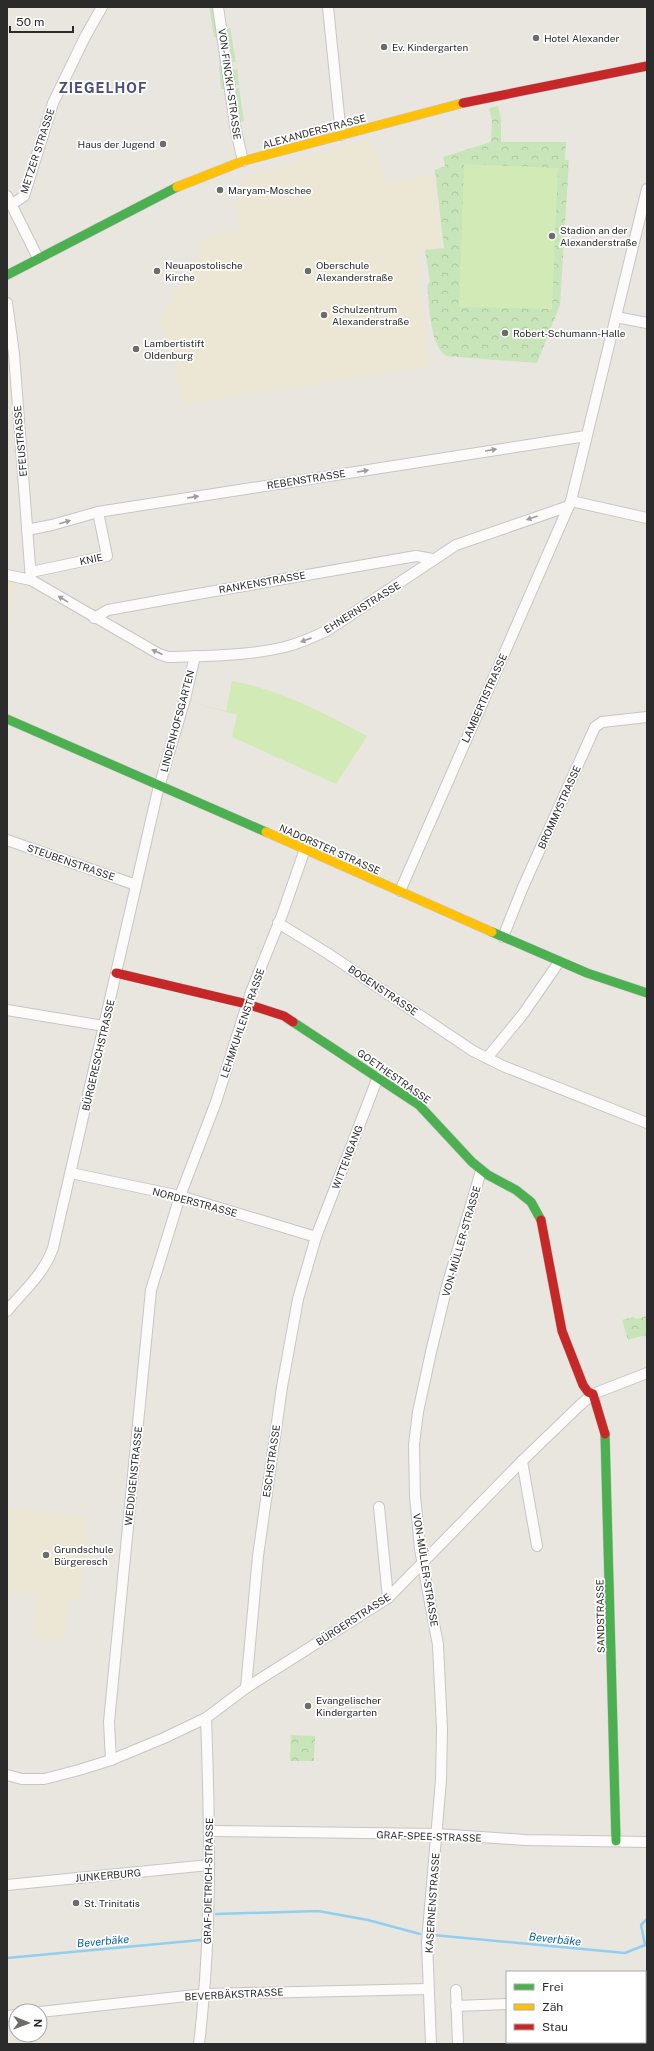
<svg xmlns="http://www.w3.org/2000/svg" width="654" height="2051" viewBox="0 0 654 2051" font-family="'Public Sans',sans-serif">
  <style>
    .education { fill: #ece7d4 }
    .grass { fill: #c7e5b8 }
    .forest { fill: url(#forest-crowns) }
    .pitch { fill: #d2eab6 }
    .lines { fill: none; stroke-linecap: round; stroke-linejoin: round }
    .stream { stroke: #92ceed; stroke-width: 2.5 }
    .street-casing { stroke: #c7c5c6; stroke-width: 12 }
    .fast-casing { stroke: #c7c5c6; stroke-width: 10 }
    .slow-casing { stroke: #c7c5c6; stroke-width: 10 }
    .jam-casing { stroke: #c7c5c6; stroke-width: 10 }
    .street { stroke: #fcfbfa; stroke-width: 10 }
    .fast { stroke: #4caf50; stroke-width: 9 }
    .slow { stroke: #ffc107; stroke-width: 9 }
    .jam { stroke: #c62828; stroke-width: 9 }
    .oneway { fill: #9e9d9d }
    .poi-dot { fill: #6e6c6a; stroke: #fff; stroke-width: 1.5 }
    .labels { text-anchor: middle; stroke-width: 3.5; stroke-linejoin: round; paint-order: stroke }
    .poi-label { font-size: 10px; fill: #2b2b2b; stroke: #fff; text-anchor: start }
    .street-label { font-size: 10px; fill: #2b2b2b; stroke: #fff }
    .water-label { font-size: 11px; font-style: italic; fill: #0960a0; stroke: #fff }
    .district-label { font-size: 14px; font-weight: bold; letter-spacing: 1px; fill: #494e7d; stroke: #fff }
  </style>
  <defs>
    <pattern id="forest-crowns" width="20" height="18" patternUnits="userSpaceOnUse"><rect width="20" height="18" fill="#c7e5b8"/><path d="M2 6a3 3 0 1 1 6 0M12 15a3 3 0 1 1 6 0" fill="none" stroke="#abc59e"/></pattern>
  </defs>
  <rect width="100%" height="100%" fill="#e9e6e0"/>
  <g class="education">
    <polygon points="370,138 388,181 434,175 443,247 420,250 419,260 422,277 419,284 431,367 184,405 160,317 189,275 201,266 198,245 213,234 240,229 238,207 241,178"/>
    <polygon points="7,580 15,582 9,628 7,628"/>
    <polygon points="7,1506 88,1516 80,1600 69,1600 64,1641 33,1635 36,1597 7,1593"/>
  </g>
  <g class="grass">
    <polygon points="209,7 214,7 218,37 214,37"/>
    <polygon points="227,28 230,28 236,62 232,62"/>
    <polygon points="219,66 223,66 226,89 221,89"/>
    <polygon points="233,69 237,69 239,85 235,85"/>
    <polygon points="235,88 239,88 244,121 240,122"/>
  </g>
  <g class="forest">
    <path d="M498 106 501 120V142H566L565 160H569L560 305 537 363 446 356C429 343 430 307 427 286L430 281 425 250 444 248 435 170 445 166 443 157 491 142 492 121 489 108Z"/>
    <polygon points="647,1316 647,1340 645,1335 628,1340 622,1320 633,1317 637,1319"/>
    <polygon points="291,1735 315,1736 314,1761 290,1761"/>
  </g>
  <g class="pitch">
    <polygon points="464,164 558,168 552,309 459,307"/>
    <path d="M232 681C281 690 324 713 367 736L336 784 232 737 237 715 184 700 226 711Z"/>
  </g>
  <g class="lines">
    <g class="stream">
      <polyline points="216,1914 318,1911 368,1920 420,1934"/>
      <polyline points="433,1935 625,1953 645,1945 641,1925 647,1919"/>
      <polyline points="7,1958 201,1940"/>
    </g>
    <g class="street-casing">
      <g id="street">
        <polyline points="218,7 236,131 243,161"/>
        <polyline points="328,7 341,135"/>
        <polyline points="7,196 38,258"/>
        <polyline points="11,205 24,196 53,103 85,37 102,7"/>
        <polyline points="7,303 14,354 31,580"/>
        <polyline points="616,317 647,323"/>
        <polyline points="571,501 647,518"/>
        <polyline points="27,530 52,525 98,512 586,436"/>
        <polyline points="31,572 107,556 98,512"/>
        <path d="M7 575 31 580 159 654 168 657C206 656 247 656 285 647 300 643 314 637 328 630L456 545 569 506"/>
        <polyline points="94,618 108,610 169,599 416,556 433,559"/>
        <polyline points="7,840 136,885"/>
        <polyline points="400,891 571,501 647,189"/>
        <polyline points="278,923 327,953 473,1051 503,1066 647,1123"/>
        <polyline points="503,937 523,887 595,727 602,722 647,717"/>
        <polyline points="7,1010 104,1026"/>
        <polyline points="487,1058 523,1014 559,962"/>
        <polyline points="71,1173 180,1196 316,1237"/>
        <path d="M7 1311C24 1290 44 1274 53 1248L157 794 185 699 195 656"/>
        <polyline points="522,1461 537,1546"/>
        <polyline points="379,1507 388,1598"/>
        <polyline points="246,1688 258,1556 282,1387 298,1299 316,1237 378,1077"/>
        <polyline points="111,1760 109,1722 151,1290 180,1196 216,1102 251,992 282,915 305,849"/>
        <polyline points="7,1775 22,1779 44,1779 79,1770 111,1760 164,1738 206,1718 246,1688 388,1598 522,1461 579,1406 593,1394 647,1373"/>
        <polyline points="210,1831 437,1834 525,1840 647,1842"/>
        <polyline points="7,1885 209,1865"/>
        <polyline points="456,1990 458,2044"/>
        <polyline points="645,1997 647,1997"/>
        <polyline points="456,2006 507,2004"/>
        <polyline points="40,2012 205,1994 428,1989"/>
        <polyline points="7,2016 16,2015"/>
        <polyline points="542,2042 542,2044"/>
        <polyline points="564,2042 564,2044"/>
        <path d="M199 2044C212 1935 210 1827 206 1718"/>
        <polyline points="431,2044 427,1942 441,1780 442,1729 438,1645 420,1549 415,1496 414,1444 418,1412 431,1352 447,1286 481,1171"/>
      </g>
    </g>
    <g class="fast-casing">
      <g id="fast">
        <polyline points="7,275 177,187"/>
        <polyline points="7,719 266,832"/>
        <polyline points="492,932 587,973 647,993"/>
        <polyline points="293,1022 419,1105 472,1162 488,1175 516,1190 531,1202 541,1220"/>
        <polyline points="605,1434 616,1841"/>
      </g>
    </g>
    <g class="slow-casing">
      <g id="slow">
        <polyline points="177,187 243,161 463,103"/>
        <polyline points="266,832 492,932"/>
      </g>
    </g>
    <g class="jam-casing">
      <g id="jam">
        <polyline points="463,103 647,66"/>
        <polyline points="116,973 247,1004 284,1016 293,1022"/>
        <polyline points="541,1220 562,1331 583,1385 588,1392 593,1394 605,1434"/>
      </g>
    </g>
    <use href="#street" class="street"/>
    <use href="#fast" class="fast"/>
    <use href="#slow" class="slow"/>
    <use href="#jam" class="jam"/>
  </g>
  <defs><path id="oneway-solid" d="M-6-.8H1V-3.2L6.5 0L1 3.2V.8H-6Z"/></defs>
  <g class="oneway">
    <use href="#oneway-solid" transform="translate(491 450) rotate(-9)"/>
    <use href="#oneway-solid" transform="translate(363 471) rotate(-9)"/>
    <use href="#oneway-solid" transform="translate(193 497) rotate(-9)"/>
    <use href="#oneway-solid" transform="translate(532 518) rotate(161)"/>
    <use href="#oneway-solid" transform="translate(65 522) rotate(-16)"/>
    <use href="#oneway-solid" transform="translate(63 599) rotate(-149)"/>
    <use href="#oneway-solid" transform="translate(306 640) rotate(160)"/>
    <use href="#oneway-solid" transform="translate(157 652) rotate(-155)"/>
  </g>
  <g class="poi-dot">
    <circle cx="536" cy="38" r="4"/>
    <circle cx="384" cy="47" r="4"/>
    <circle cx="163" cy="144" r="4"/>
    <circle cx="220" cy="190" r="4"/>
    <circle cx="552" cy="236" r="4"/>
    <circle cx="157" cy="271" r="4"/>
    <circle cx="308" cy="271" r="4"/>
    <circle cx="324" cy="315" r="4"/>
    <circle cx="505" cy="333" r="4"/>
    <circle cx="136" cy="349" r="4"/>
    <circle cx="46" cy="1555" r="4"/>
    <circle cx="308" cy="1706" r="4"/>
    <circle cx="76" cy="1903" r="4"/>
  </g>
  <g class="labels">
    <g class="poi-label">
      <text x="544" y="42">Hotel Alexander</text>
      <text x="392" y="51">Ev. Kindergarten</text>
      <text x="155" y="148" text-anchor="end">Haus der Jugend</text>
      <text x="228" y="194">Maryam-Moschee</text>
      <text x="560" y="234">Stadion an der<tspan x="560" dy="12">Alexanderstraße</tspan></text>
      <text x="165" y="269">Neuapostolische<tspan x="165" dy="12">Kirche</tspan></text>
      <text x="316" y="269">Oberschule<tspan x="316" dy="12">Alexanderstraße</tspan></text>
      <text x="332" y="313">Schulzentrum<tspan x="332" dy="12">Alexanderstraße</tspan></text>
      <text x="513" y="337">Robert-Schumann-Halle</text>
      <text x="144" y="347">Lambertistift<tspan x="144" dy="12">Oldenburg</tspan></text>
      <text x="54" y="1553">Grundschule<tspan x="54" dy="12">Bürgeresch</tspan></text>
      <text x="316" y="1704">Evangelischer<tspan x="316" dy="12">Kindergarten</tspan></text>
      <text x="84" y="1907">St. Trinitatis</text>
    </g>
    <g class="street-label">
      <text transform="translate(230 84) rotate(82)" y="4">VON-FINCKH-STRASSE</text>
      <text transform="translate(314 131) rotate(-15)" y="4">ALEXANDERSTRASSE</text>
      <text transform="translate(37 151) rotate(-72)" y="4">METZER STRASSE</text>
      <text transform="translate(20 441) rotate(-95)" y="4">EFEUSTRASSE</text>
      <text transform="translate(306 479) rotate(-9)" y="4">REBENSTRASSE</text>
      <text transform="translate(91 559) rotate(-12)" y="4">KNIE</text>
      <text transform="translate(262 582) rotate(-10)" y="4">RANKENSTRASSE</text>
      <text transform="translate(362 607) rotate(-32)" y="4">EHNERNSTRASSE</text>
      <text transform="translate(484 698) rotate(-66)" y="4">LAMBERTISTRASSE</text>
      <text transform="translate(177 721) rotate(-75)" y="4">LINDENHOFSGARTEN</text>
      <text transform="translate(559 807) rotate(-66)" y="4">BROMMYSTRASSE</text>
      <text transform="translate(330 849) rotate(24)" y="4">NADORSTER STRASSE</text>
      <text transform="translate(71 862) rotate(19)" y="4">STEUBENSTRASSE</text>
      <text transform="translate(383 990) rotate(34)" y="4">BOGENSTRASSE</text>
      <text transform="translate(242 1023) rotate(-71)" y="4">LEHMKUHLENSTRASSE</text>
      <text transform="translate(98 1055) rotate(-77)" y="4">BÜRGERESCHSTRASSE</text>
      <text transform="translate(394 1076) rotate(35)" y="4">GOETHESTRASSE</text>
      <text transform="translate(347 1157) rotate(-69)" y="4">WITTENGANG</text>
      <text transform="translate(195 1202) rotate(15)" y="4">NORDERSTRASSE</text>
      <text transform="translate(461 1241) rotate(-74)" y="4">VON-MÜLLER-STRASSE</text>
      <text transform="translate(271 1461) rotate(-82)" y="4">ESCHSTRASSE</text>
      <text transform="translate(133 1476) rotate(-84)" y="4">WEDDIGENSTRASSE</text>
      <text transform="translate(426 1570) rotate(81)" y="4">VON-MÜLLER-STRASSE</text>
      <text transform="translate(600 1616) rotate(-91)" y="4">SANDSTRASSE</text>
      <text transform="translate(353 1619) rotate(-33)" y="4">BÜRGERSTRASSE</text>
      <text transform="translate(429 1836) rotate(2)" y="4">GRAF-SPEE-STRASSE</text>
      <text transform="translate(108 1875) rotate(-5)" y="4">JUNKERBURG</text>
      <text transform="translate(208 1881) rotate(-89)" y="4">GRAF-DIETRICH-STRASSE</text>
      <text transform="translate(432 1903) rotate(-86)" y="4">KASERNENSTRASSE</text>
      <text transform="translate(234 1994) rotate(-3)" y="4">BEVERBÄKSTRASSE</text>
    </g>
    <g class="water-label">
      <text transform="translate(555 1939) rotate(6)" y="4">Beverbäke</text>
      <text transform="translate(103 1941) rotate(-5)" y="4">Beverbäke</text>
    </g>
    <g class="district-label">
      <text x="103" y="93">ZIEGELHOF</text>
    </g>
  </g>
  <rect width="654" height="2051" fill="none" stroke="#2b2b2b" stroke-width="16"/>
  <rect x="506" y="1971" width="140" height="72" fill="#ffffff" stroke="#aaaaaa"/>
  <rect x="514" y="1984" width="20" height="6" fill="#4caf50" stroke="#aaaaaa"/>
  <text x="542" y="1991" font-size="12" fill="#2b2b2b">Frei</text>
  <rect x="514" y="2004" width="20" height="6" fill="#ffc107" stroke="#aaaaaa"/>
  <text x="542" y="2011" font-size="12" fill="#2b2b2b">Zäh</text>
  <rect x="514" y="2024" width="20" height="6" fill="#c62828" stroke="#aaaaaa"/>
  <text x="542" y="2031" font-size="12" fill="#2b2b2b">Stau</text>
  <g transform="translate(28 2023) rotate(91)"><circle r="19" fill="#ffffff" stroke="#aaaaaa"/>
  <path d="M0-3L7 15L0 10L-7 15Z" fill="#6e6c6a"/>
  <text y="-6" font-size="11" font-weight="bold" text-anchor="middle" fill="#2b2b2b">N</text>
  </g>
  <path d="M10 26v6h63v-6" fill="none" stroke="#2b2b2b" stroke-width="2"/>
  <text x="16" y="26" font-size="12" fill="#2b2b2b" stroke="#ffffff" stroke-width="3" paint-order="stroke">50 m</text>
</svg>
